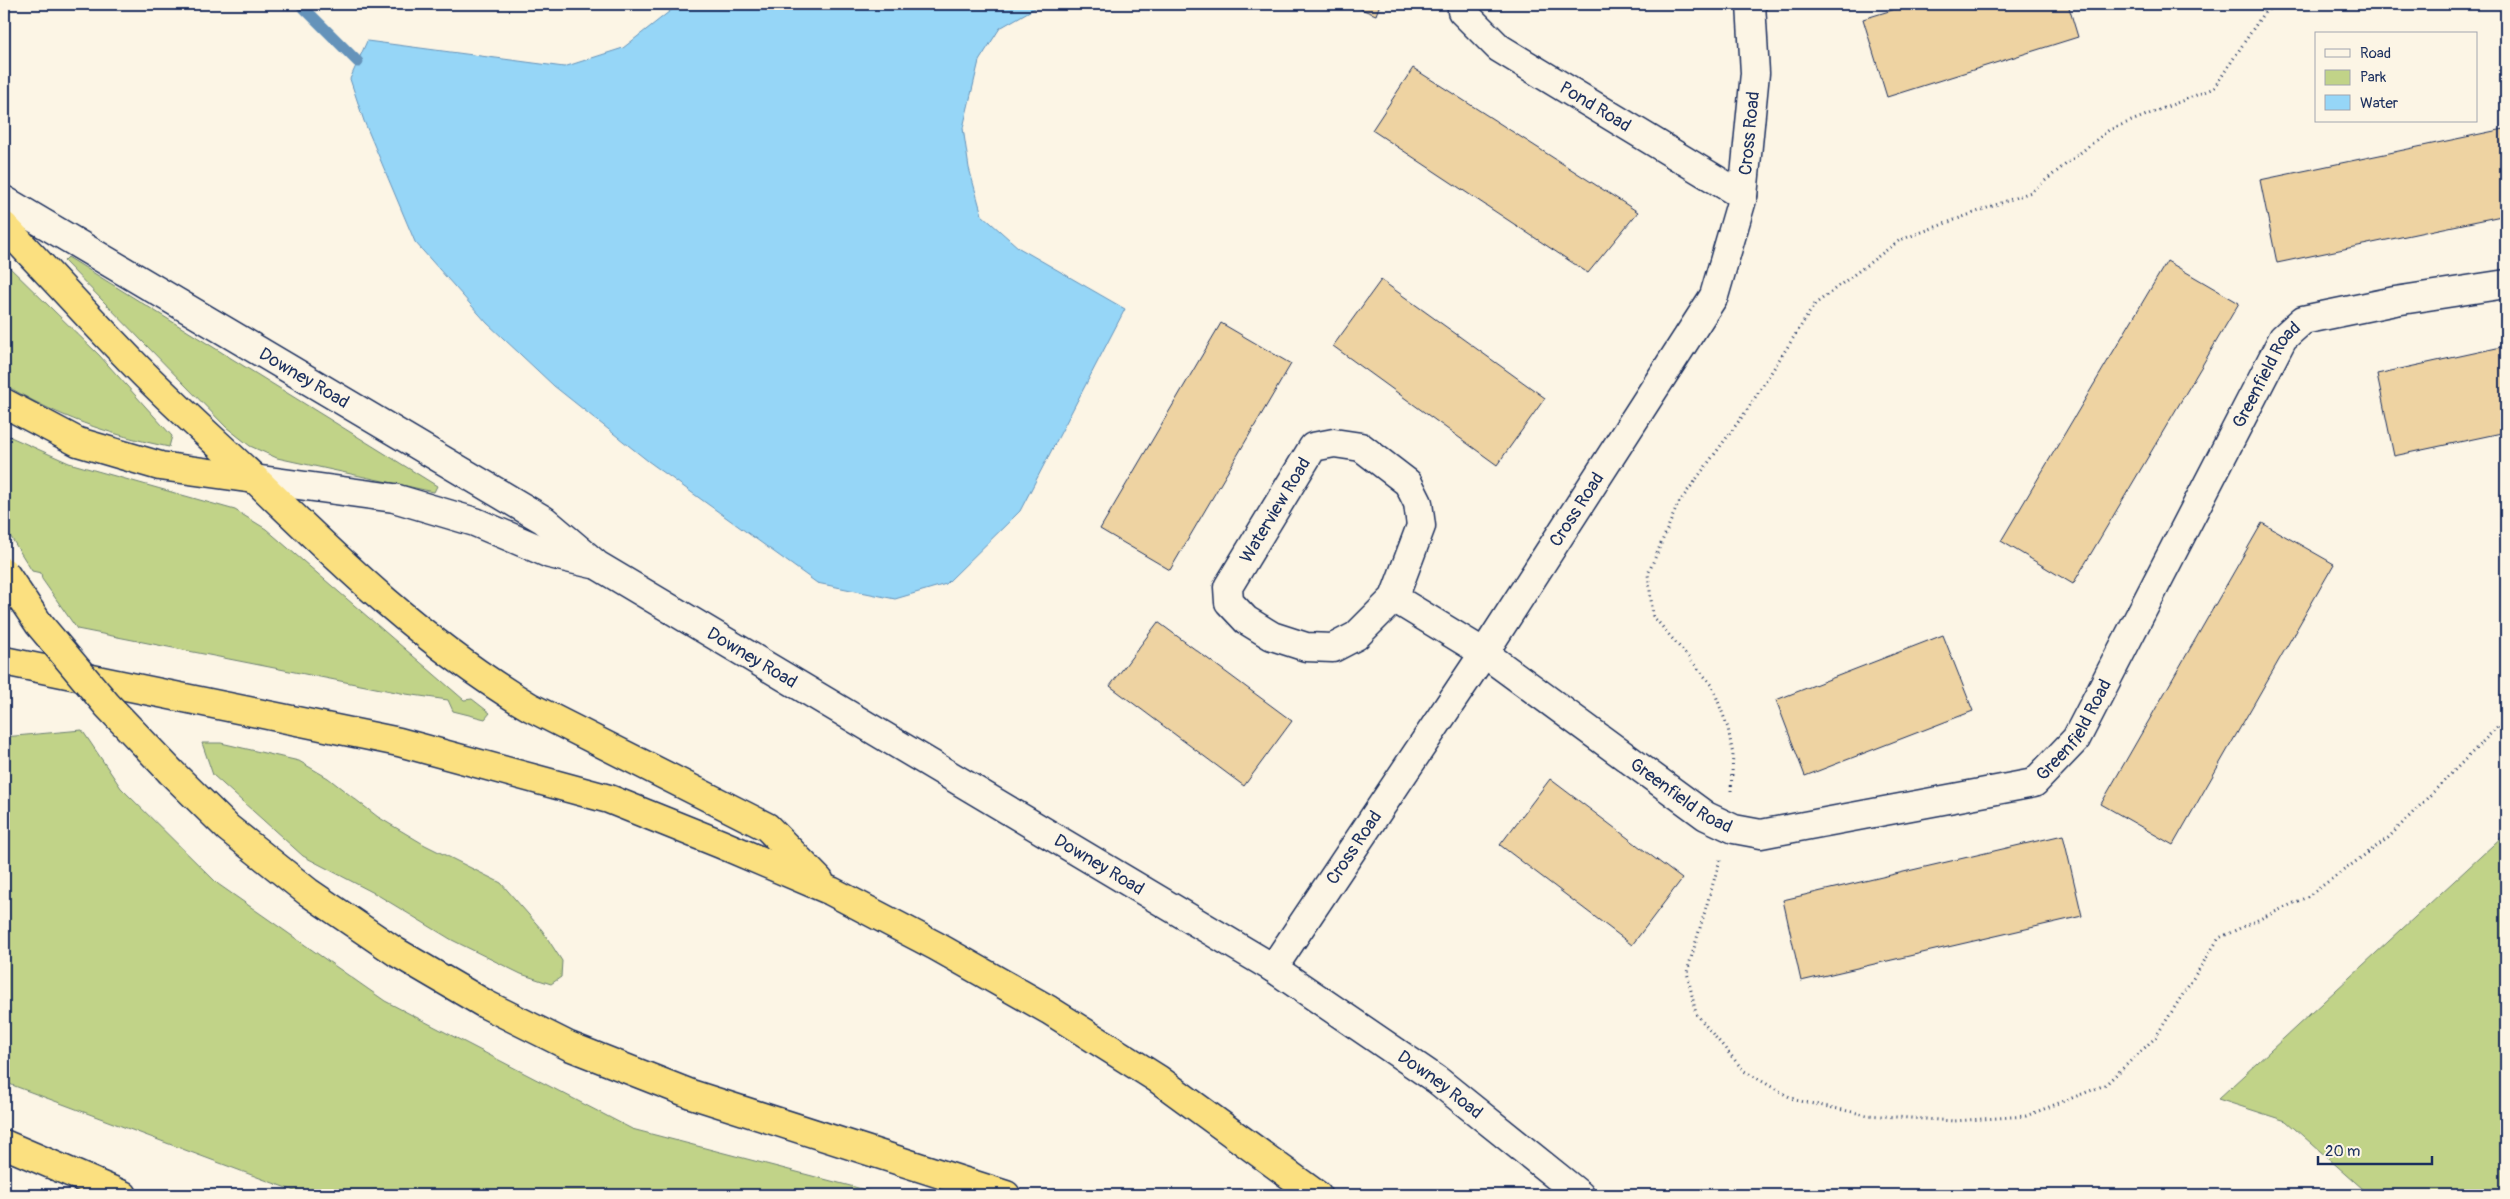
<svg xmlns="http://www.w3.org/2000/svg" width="2510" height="1199" viewBox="0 0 2510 1199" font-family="Pangolin,sans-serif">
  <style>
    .green { fill: #c1d388; stroke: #6e8173 }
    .water { fill: #96d6f7; stroke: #6593ba }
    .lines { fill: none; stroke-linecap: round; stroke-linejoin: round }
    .stream { stroke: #6593ba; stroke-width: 11 }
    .building { fill: #eed3a2; stroke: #1b2f5e }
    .minor-casing { stroke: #1b2f5e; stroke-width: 31 }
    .highway-casing { stroke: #1b2f5e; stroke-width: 31 }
    .path { stroke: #1b2f5e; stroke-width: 3; stroke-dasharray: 1 4; stroke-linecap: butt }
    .minor { stroke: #fcf5e5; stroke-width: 28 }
    .highway { stroke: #fbe080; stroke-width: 28 }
    .highway-bridge-casing { stroke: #1b2f5e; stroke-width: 31; stroke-linecap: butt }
    .highway-bridge { stroke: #fbe080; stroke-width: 28 }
    .labels { text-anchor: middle; stroke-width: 4; stroke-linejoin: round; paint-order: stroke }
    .street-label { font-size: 18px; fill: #1b2f5e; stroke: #fcf5e5 }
  </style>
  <rect width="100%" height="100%" fill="#fcf5e5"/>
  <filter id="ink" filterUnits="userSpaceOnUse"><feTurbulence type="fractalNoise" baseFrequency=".02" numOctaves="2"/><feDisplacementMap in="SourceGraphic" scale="10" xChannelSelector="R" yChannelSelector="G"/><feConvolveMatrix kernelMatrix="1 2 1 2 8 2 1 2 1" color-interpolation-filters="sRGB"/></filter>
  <g filter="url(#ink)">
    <g class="green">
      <polygon points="68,257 437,486 434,492 277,458 250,446 226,427 64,261"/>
      <path d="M4 262 99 355 172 436 169 447C110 435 55 416 4 384Z"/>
      <polygon points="4,434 69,463 235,510 266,529 464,700 472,699 490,713 485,719 453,711 448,700 406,694 77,629 42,579 41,573 32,571 4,526"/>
      <polygon points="82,730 121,788 218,884 385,1001 632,1129 885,1195 305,1195 4,1082 4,737"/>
      <polygon points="202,743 221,743 299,761 328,778 378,817 425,845 501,883 542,930 562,961 561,977 551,984 521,974 452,940 376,894 303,856 213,775"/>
      <polygon points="2506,833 2506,1195 2366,1195 2363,1189 2286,1121 2218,1099"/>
    </g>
    <polygon class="water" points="679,4 1042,4 1000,28 979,61 963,128 969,168 982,215 1019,248 1125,309 1020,511 946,584 895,599 817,583 648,461 554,386 487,323 415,242 364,121 350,79 367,41 564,67 623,48"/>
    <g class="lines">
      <polyline class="stream" points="300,4 358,62"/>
    </g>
    <g class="building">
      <polygon points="1348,4 1380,4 1376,15"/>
      <polygon points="1912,4 2068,4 2078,37 1887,97 1863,19"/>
      <polygon points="1413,68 1638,212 1588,273 1372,130"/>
      <polygon points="2504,129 2506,140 2506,215 2277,263 2260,180"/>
      <polygon points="2167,261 2239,303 2073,584 2001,541"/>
      <polygon points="1381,280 1545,398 1497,465 1333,346"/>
      <polygon points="1221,323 1291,364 1170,570 1100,529"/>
      <polygon points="2506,346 2506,432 2394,456 2377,374"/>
      <polygon points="2262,523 2334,564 2173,845 2101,804"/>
      <polygon points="1158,622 1292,721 1244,786 1110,686"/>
      <polygon points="1943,635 1973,711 1805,776 1776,700"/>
      <polygon points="1550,779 1682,879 1632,945 1500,845"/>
      <polygon points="2063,835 2082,916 1801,981 1783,900"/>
    </g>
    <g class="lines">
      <g class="minor-casing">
        <g id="minor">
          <path id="s1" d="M1462 4V11L1499 48 1743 196"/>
          <path id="s2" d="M4 200 544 520 597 565 1273 968 1437 1080 1580 1195"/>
          <polygon points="1334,443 1361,447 1408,483 1418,503 1421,526 1394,598 1356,636 1333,648 1306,647 1272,636 1246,620 1229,602 1228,587 1313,447"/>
          <polyline points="254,479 394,498 475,522 550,554 593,564"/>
          <path id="s3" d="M1394 598 1484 653 1706 816 1734 829 1761 834 2034 783 2076 739 2283 338 2303 320 2395 301 2506 284"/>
          <path id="s4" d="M1273 968 1484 653 1714 296 1743 196 1755 73 1751 4"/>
        </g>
      </g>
      <g class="highway-casing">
        <g id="highway">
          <path d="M4 226C48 272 91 320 136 366 174 405 215 441 254 478 339 561 427 646 530 707L767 827 819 880"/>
          <polyline points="4,403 78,442 160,466 254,479"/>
          <polyline points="4,661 399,742 609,799 721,844 831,891 936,946 1049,1010 1158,1079 1317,1195"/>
          <polyline points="171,772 228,828 308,892 396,952 485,1004 569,1046 691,1094 1006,1195"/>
          <polyline points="4,1144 123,1195"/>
        </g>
      </g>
      <g class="path">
        <polyline points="1731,791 1733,755 1728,728 1712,685 1653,616 1648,574 1678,504 1747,410 1815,304 1900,240 2031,192 2109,130 2214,88 2263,14 2275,4"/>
        <polyline points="1720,860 1687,972 1696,1014 1744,1071 1795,1100 1867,1115 1954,1121 2026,1116 2105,1085 2155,1038 2219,938 2307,897 2388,838 2506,718"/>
      </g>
      <use href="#minor" class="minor"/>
      <use href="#highway" class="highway"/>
      <g class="highway-bridge-casing">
        <polyline id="highway-bridge" points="4,572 39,624 107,705 171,772"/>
      </g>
      <use href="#highway-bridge" class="highway-bridge"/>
    </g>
  </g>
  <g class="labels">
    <g class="street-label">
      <text dy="6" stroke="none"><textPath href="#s1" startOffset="172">Pond Road</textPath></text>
      <text dy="6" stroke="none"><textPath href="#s4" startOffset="971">Cross Road</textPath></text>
      <text dy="6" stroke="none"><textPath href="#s3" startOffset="1189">Greenfield Road</textPath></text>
      <text dy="6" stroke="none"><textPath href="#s2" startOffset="349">Downey Road</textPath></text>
      <text dy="6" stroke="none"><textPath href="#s4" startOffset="550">Cross Road</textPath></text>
      <text transform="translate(1275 510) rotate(-59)" y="6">Waterview Road</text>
      <text dy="6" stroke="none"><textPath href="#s2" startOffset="878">Downey Road</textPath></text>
      <text dy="6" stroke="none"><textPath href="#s3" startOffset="784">Greenfield Road</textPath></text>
      <text dy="6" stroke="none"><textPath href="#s3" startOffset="349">Greenfield Road</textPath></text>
      <text dy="6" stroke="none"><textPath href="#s4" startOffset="145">Cross Road</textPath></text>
      <text dy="6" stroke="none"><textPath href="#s2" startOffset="1282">Downey Road</textPath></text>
      <text dy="6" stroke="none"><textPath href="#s2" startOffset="1688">Downey Road</textPath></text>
    </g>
  </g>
  <rect width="2510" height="1199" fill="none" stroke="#fcf5e5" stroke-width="20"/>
  <rect x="10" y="10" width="2490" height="1179" fill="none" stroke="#1b2f5e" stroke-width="2" filter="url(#ink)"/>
  <rect x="2315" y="32" width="162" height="90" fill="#fcf5e5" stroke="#a2a6af"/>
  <rect x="2325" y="49" width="25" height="8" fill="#fcf5e5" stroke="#a2a6af"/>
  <text x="2360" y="58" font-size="15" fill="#1b2f5e">Road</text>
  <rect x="2325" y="70" width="25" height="15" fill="#c1d388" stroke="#a2a6af"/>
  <text x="2360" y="82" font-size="15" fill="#1b2f5e">Park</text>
  <rect x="2325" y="95" width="25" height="15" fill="#96d6f7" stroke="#a2a6af"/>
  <text x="2360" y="108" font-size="15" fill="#1b2f5e">Water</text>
  <path d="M2318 1156v8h114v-8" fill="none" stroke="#1b2f5e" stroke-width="2.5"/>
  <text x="2325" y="1156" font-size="15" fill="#1b2f5e" stroke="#fcf5e5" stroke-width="4" paint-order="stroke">20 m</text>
</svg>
